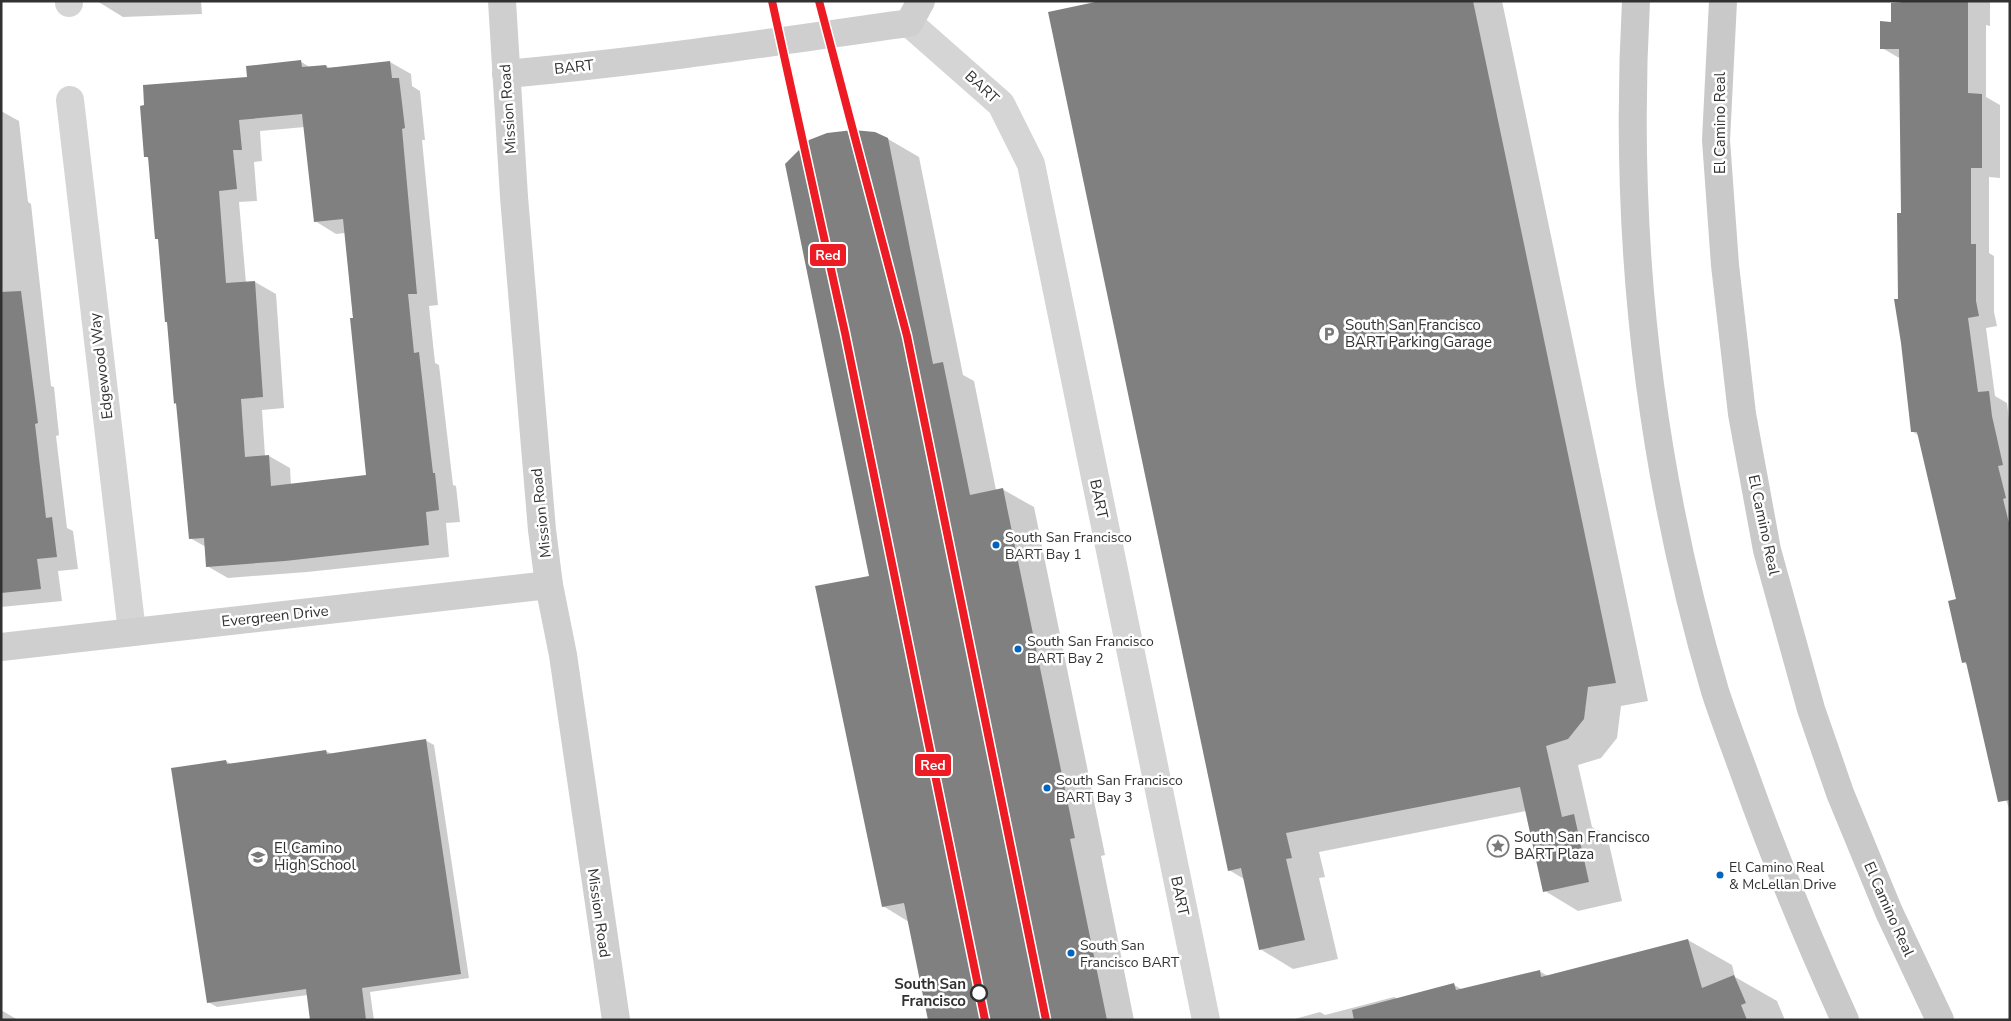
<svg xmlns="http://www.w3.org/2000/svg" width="2011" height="1021" viewBox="0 0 2011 1021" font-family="'Nunito Sans',sans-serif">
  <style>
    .shadow { fill: #0003; fill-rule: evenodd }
    .building { fill: #808080; fill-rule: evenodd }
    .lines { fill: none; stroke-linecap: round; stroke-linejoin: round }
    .street { stroke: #d5d5d5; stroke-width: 28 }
    .secondary { stroke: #cfcfcf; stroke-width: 28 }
    .primary { stroke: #c9c9c9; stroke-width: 28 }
    .metro-1-casing { stroke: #fff; stroke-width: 11 }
    .metro-1 { stroke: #ed1c24; stroke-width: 8 }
    .bus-dot { fill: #0065bd; stroke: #fff; stroke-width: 2 }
    .stop-dot { fill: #fff; stroke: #313131; stroke-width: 2.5 }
    .labels { text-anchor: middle; stroke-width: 5; stroke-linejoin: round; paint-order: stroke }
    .bus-label { font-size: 14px; fill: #313131; stroke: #fff; text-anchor: start }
    .street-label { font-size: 15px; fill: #313131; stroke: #fff }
    .poi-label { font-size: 15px; fill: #313131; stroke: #fff; text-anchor: start }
    .stop-label { font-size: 15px; font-weight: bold; fill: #313131; stroke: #fff; text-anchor: end }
    .line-badge { stroke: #fff; stroke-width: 2 }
    .badge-label { font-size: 14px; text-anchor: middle; font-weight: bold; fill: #fff }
  </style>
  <rect width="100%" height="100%" fill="#fff"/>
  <g class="shadow">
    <polygon points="97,1 201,1 202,14 123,17"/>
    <polygon points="1108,1 1502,1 1648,701 1621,706 1617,738 1601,758 1578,765 1592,827 1607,835 1622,901 1578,911 1545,891 1526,811 1319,852 1325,877 1319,878 1338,959 1293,969 1260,949 1244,879 1229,870"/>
    <polygon points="1915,1 1990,1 1990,26 1986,25 1986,97 2000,105 2000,178 1989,177 1989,253 1994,256 1994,312 1997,326 1986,328 1995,396 2007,403 2010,429 2010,811 1985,742 1968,665 1963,662 1957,600 1919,436 1912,431 1899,300 1902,214 1901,59 1882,48 1892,23"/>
    <path d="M300 61 311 68 326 66 330 68 390 62 411 74 412 86 420 91 425 140H422L438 305 429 306 435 363 439 365 453 485 456 486 460 522 446 523 449 557 307 572 228 578 207 566 206 547 190 538 178 404 175 403 169 323 166 322 160 241 156 238 150 159 145 156 249 78ZM305 127 315 221 336 234 345 233 368 476 291 485 290 468 269 456H265L262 410 284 408 276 294 255 282 246 283 239 202 257 201 254 162 262 161 260 131Z"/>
    <polygon points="1,111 19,121 28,202 31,204 51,386 54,387 59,435 56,436 67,528 73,531 78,569 58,571 62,601 1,607"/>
    <polygon points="888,139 919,157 963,375 974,381 996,490 1002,489 1034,507 1105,855 1101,856 1134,1020 929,1020 909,922 883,906 870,577"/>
    <polygon points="425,740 434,745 469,978 370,992 374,1020 312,1020 308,995 217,1007 208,1002 226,761 231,764 326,751 332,754"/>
    <polygon points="1688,940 1732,965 1735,977 1777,1001 1785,1020 1291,1020 1320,1012 1325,1015 1394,997 1398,999 1454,985 1463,990 1539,971 1548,976"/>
    <polygon points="1,1010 18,1020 1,1020"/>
  </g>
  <g class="building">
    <polygon points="1100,1 1473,1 1616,683 1588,687 1584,719 1568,739 1546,746 1562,817 1574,814 1589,882 1543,892 1520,787 1286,833 1292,858 1286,859 1305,940 1259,950 1241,868 1228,871 1048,12"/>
    <polygon points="1914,1 1968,1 1968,93 1982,94 1982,168 1971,168 1971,244 1976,244 1976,301 1979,316 1968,318 1978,392 1989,391 1992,416 2003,465 1998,466 2006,498 2003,499 2010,527 2010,800 1998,802 1966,662 1962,663 1948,601 1956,599 1917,432 1911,432 1901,343 1894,299 1898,299 1897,213 1901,213 1899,49 1880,49 1880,21 1891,22 1891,3"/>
    <path d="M301 60 302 67 326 65 327 68 390 61 392 78H399L405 128 402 129 417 294H408L414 353 419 352 433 473H435L439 510 426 512 429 545 285 561 206 567 204 538 189 539 176 403 174 404 167 322H165L158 239H155L148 157H144L140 106 144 105 143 85 247 77 246 66ZM302 114 314 222 343 219 353 318H350L366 475 271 486 269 455 245 457 241 399 263 397 255 281 226 283 219 191 237 189 233 150H242L239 120Z"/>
    <polygon points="853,130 875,132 888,138 933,364 943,362 970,495 1003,488 1075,838 1070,839 1107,1020 928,1020 904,903 882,907 815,586 869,576 785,164 809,140 827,133"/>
    <polygon points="21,291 38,423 35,424 46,518 52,517 57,557 37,559 41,589 1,593 1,292"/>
    <polygon points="426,739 461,974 362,988 366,1020 310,1020 306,989 207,1003 171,768 226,760 227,764 326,750 327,754"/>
    <polygon points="1688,939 1702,988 1734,975 1746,1003 1741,1005 1747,1020 1354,1020 1352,1010 1454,983 1456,990 1540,970 1541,977"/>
  </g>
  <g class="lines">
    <g class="street">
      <polyline points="69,1 69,3"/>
      <polyline points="909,23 1001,104 1031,164 1206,1020"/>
      <polyline points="70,100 132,632"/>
    </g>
    <g class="secondary">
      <polyline points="502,1 514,197 542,530 549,585 563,655 616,1020"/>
      <path d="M506 74C641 62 775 42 909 23L921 1"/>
      <polyline points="1,647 549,585"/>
    </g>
    <g class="primary">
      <path d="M1636 1C1623 234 1649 467 1715 691 1724 719 1735 747 1745 775 1775 859 1808 939 1845 1020"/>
      <polyline points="1723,1 1716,140 1725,265 1742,414 1767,550 1811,709 1840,793 1889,912 1940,1020"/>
    </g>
    <g class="metro-1-casing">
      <g id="metro-1">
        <polyline points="772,1 845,333 985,1020"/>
        <polyline points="819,1 907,336 1046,1020"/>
      </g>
    </g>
    <use href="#metro-1" class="metro-1"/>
  </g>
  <defs>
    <g id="parking-ring" transform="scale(1.125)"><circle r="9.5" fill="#fff" stroke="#797979" stroke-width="1.5"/><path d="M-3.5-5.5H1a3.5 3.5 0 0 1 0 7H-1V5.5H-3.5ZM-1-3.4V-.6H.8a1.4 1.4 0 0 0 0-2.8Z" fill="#797979"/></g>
    <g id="sight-ring" transform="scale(1.125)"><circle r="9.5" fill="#fff" stroke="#797979" stroke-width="1.5"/><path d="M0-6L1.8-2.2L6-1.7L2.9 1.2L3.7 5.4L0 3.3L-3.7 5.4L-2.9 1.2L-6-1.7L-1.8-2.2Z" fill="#797979"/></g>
    <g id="school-ring" transform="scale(1.125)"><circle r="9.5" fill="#fff" stroke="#797979" stroke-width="1.5"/><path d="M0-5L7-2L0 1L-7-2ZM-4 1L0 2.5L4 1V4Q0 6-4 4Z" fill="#797979"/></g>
  </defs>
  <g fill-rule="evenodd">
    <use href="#parking-ring" x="1329" y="334"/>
    <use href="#sight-ring" x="1498" y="846"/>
    <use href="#school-ring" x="258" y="857"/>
  </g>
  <g class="bus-dot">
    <circle cx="996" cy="545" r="4.5"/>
    <circle cx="1018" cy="649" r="4.5"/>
    <circle cx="1047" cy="788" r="4.5"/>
    <circle cx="1720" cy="875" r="4.5"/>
    <circle cx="1071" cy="953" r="4.5"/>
  </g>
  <circle class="stop-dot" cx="979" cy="993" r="8"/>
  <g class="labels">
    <g class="bus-label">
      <text x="1005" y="542">South San Francisco<tspan x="1005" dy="17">BART Bay 1</tspan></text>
      <text x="1027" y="646">South San Francisco<tspan x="1027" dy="17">BART Bay 2</tspan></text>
      <text x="1056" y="785">South San Francisco<tspan x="1056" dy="17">BART Bay 3</tspan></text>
      <text x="1729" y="872">El Camino Real<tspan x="1729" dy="17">&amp; McLellan Drive</tspan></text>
      <text x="1080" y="950">South San<tspan x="1080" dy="17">Francisco BART</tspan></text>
    </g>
    <g class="street-label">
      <text transform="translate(574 67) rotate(-6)" y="5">BART</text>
      <text transform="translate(982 87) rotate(43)" y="5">BART</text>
      <text transform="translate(508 109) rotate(-94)" y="5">Mission Road</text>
      <text transform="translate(1720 123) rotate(-90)" y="5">El Camino Real</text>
      <text transform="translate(101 366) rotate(-97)" y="5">Edgewood Way</text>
      <text transform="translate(1099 499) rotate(78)" y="5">BART</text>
      <text transform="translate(541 513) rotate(-96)" y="5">Mission Road</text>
      <text transform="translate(1764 525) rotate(78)" y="5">El Camino Real</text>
      <text transform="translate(275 616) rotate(-6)" y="5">Evergreen Drive</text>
      <text transform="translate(1180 896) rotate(78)" y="5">BART</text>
      <text transform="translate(1889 909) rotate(66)" y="5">El Camino Real</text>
      <text transform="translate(599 913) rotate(82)" y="5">Mission Road</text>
    </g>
    <g class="poi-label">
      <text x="1345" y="330">South San Francisco<tspan x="1345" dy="17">BART Parking Garage</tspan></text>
      <text x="1514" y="842">South San Francisco<tspan x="1514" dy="17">BART Plaza</tspan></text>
      <text x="274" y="853">El Camino<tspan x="274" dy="17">High School</tspan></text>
    </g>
    <g class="stop-label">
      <text x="966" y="989">South San<tspan x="966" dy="17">Francisco</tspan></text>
    </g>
  </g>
  <g class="line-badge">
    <rect x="809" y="243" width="38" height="24" rx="5" fill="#ed1c24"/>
    <rect x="914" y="753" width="38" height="24" rx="5" fill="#ed1c24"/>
  </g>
  <g class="badge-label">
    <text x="828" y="260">Red</text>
    <text x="933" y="770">Red</text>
  </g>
  <rect width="2011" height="1021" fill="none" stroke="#313131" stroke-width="5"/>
</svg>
